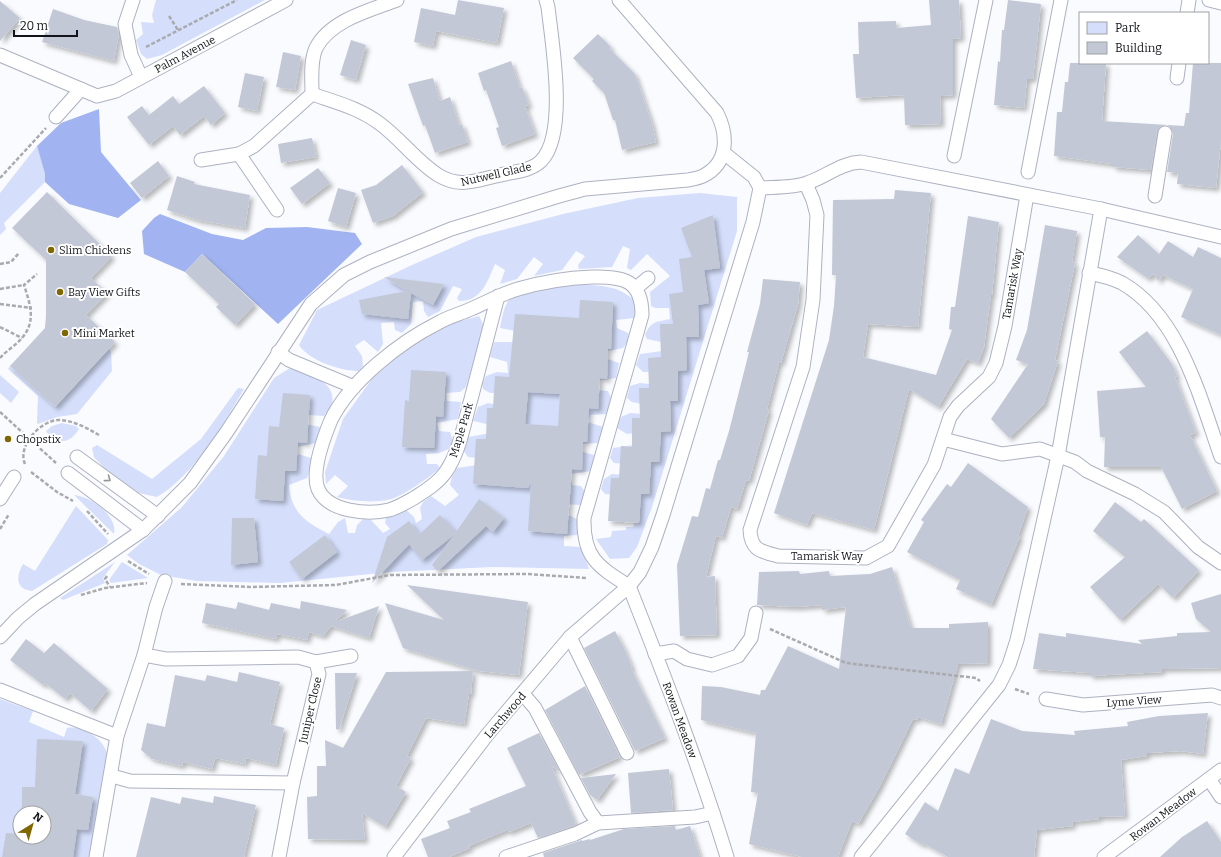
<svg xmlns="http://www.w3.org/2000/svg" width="1221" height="857" viewBox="0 0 1221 857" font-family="Bitter,serif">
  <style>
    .green { fill: #d5dffb; fill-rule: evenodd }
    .forest { fill: #a1b4f1 }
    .building { fill: #c3c8d7; fill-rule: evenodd; filter: url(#shadow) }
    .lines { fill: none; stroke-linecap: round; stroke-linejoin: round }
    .lane-casing { stroke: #adb2c1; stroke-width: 15 }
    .path { stroke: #a9aaae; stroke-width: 2.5; stroke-dasharray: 4 2; stroke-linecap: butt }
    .lane { stroke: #fff; stroke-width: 13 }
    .oneway { stroke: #949598 }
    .poi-dot { fill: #816700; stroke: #fff; stroke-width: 1.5 }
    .labels { text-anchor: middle; stroke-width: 4; stroke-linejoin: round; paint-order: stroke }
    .street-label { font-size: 11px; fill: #121419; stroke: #fff }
    .poi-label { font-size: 11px; fill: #121419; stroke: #fff; text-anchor: start }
  </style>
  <defs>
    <filter id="shadow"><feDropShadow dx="3.5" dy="3.5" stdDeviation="2" flood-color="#0004"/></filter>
  </defs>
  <rect width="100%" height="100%" fill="#fafbfe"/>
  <g class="green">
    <polygon points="156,0 265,0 162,55 147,59 141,54 136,40 143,34 141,22 154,23 152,15"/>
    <polygon points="37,146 46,177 45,182 4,223 6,229 0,235 0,193"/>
    <path d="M700 193 737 197V231L652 507 637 547 629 558 610 559 596 539 611 537 612 531 626 530V527H633L634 523H639L640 509 615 507 616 495 605 494 601 489 604 479 612 474 624 475 625 464 614 463 610 458 613 448 634 445V433L627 434 617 428 621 417 630 413 642 414V404L632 402 627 398 630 386 640 383 650 384 652 372H643L636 365 640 354 662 351 661 342 647 339 645 335C651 321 656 322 670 319L669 308H655L651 306 650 292 670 276 647 254 631 270 627 268 630 249 623 246 612 267 579 269 578 265 585 256 576 251 562 270 534 276 543 264 534 257 517 279 500 284 505 270 495 264C487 282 482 301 459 301L457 298 462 289 453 286 440 311 428 317 424 311 423 301 413 302 411 324 402 333 395 330 394 322 381 323 383 344 378 352 364 340 355 346 362 356 363 366 359 371C341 371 309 361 299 345L317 310 412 265 476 237 563 214 638 198Z"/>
    <path d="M579 284C602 286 619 285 636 302L635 318 616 320 617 328 628 333 629 340 623 348 608 351 607 359 619 363 616 378 598 381 597 390 608 391 611 398 607 414 590 415 588 422 603 427 598 443 581 444 583 452 594 455 592 471 571 474 572 485 581 486 585 492 581 505 561 504 560 515 571 516 580 521 577 535 564 536V546L581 547 589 569 492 567 391 572 280 583 197 581 161 575 139 564 127 555 182 507 224 456 274 378 290 368C305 373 337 381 332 403 331 407 327 412 324 416L309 415 306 424 324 428 320 442 298 447V454L314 459 307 478 289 485C291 512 305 522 329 534L338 522 345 518 348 533H355L357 525 363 519 371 520 383 533 390 529 385 523 386 516 405 509 414 517 416 523 422 519 420 508 423 502 431 496 445 506 459 495 450 485 452 476 457 468 477 465 478 458 468 457 463 450 468 437 491 433V425L473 421 478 407 488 403 498 405 497 393H490L483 389 482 384 486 376 497 372 508 373 507 362 490 357 494 342H516V331L500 328C502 318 504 303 512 297 521 290 566 286 579 284Z"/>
    <path d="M479 316 484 326 466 387 460 392 446 393 447 401 461 402 458 419 437 423 439 431 450 432 453 441 449 449 439 453 426 454 427 464H437L440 468C430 477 399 499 387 500 371 503 352 501 337 497L348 486 335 475 326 484 325 472 343 419 374 376 412 345 456 322Z"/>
    <polygon points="109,349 111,351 112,371 77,414 57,417 38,424 37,423 38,396 8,369 10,366 55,407"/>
    <polygon points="0,375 19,392 11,403 0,393"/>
    <path d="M238 388 244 389C223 425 193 476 157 497L139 493 107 471 94 457 92 448 97 445 152 479 201 439Z"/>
    <path d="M62 423 76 426 79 429C70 444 56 446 46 431L52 426Z"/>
    <path d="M74 495C90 496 118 516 114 534Z"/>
    <path d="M76 506 108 540 107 544 32 591C15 589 16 576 23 564L35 571Z"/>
    <polygon points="115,562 103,578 105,583 63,600 60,598"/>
    <polygon points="122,562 148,578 111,583 109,580"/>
    <path d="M0 699 33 711 29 722 64 737 67 728C82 725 104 739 107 754L90 857H0ZM20 813H44V837H20Z"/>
  </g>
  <g class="forest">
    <polygon points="99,109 101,152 141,200 118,218 69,204 45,182 45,174 37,146 61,123"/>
    <polygon points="160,214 212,234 243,240 266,228 307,227 355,233 362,244 278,324 202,254 185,272 144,254 142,231 154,218"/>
  </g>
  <g class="building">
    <polygon points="458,0 504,8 497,43 436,31 433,46 414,42 421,8 455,15"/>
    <polygon points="929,0 959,0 961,38 953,39 953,95 940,96 941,124 905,125 904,95 856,98 853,54 859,54 858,22 896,21 896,28 931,25"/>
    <polygon points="1008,0 1041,4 1033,79 1027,79 1024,108 994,105 998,61 1000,62 1002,30 1004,30"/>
    <polygon points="0,1 20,18 0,41"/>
    <polygon points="53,9 84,20 117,27 119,33 114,61 42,42"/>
    <polygon points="598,34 611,47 610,49 635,74 652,124 656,142 622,150 615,120 613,120 604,93 592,81 594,79 573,58"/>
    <polygon points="351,40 366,45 356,80 340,75"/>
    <polygon points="283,52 301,56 295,90 276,87"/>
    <polygon points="511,61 520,88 522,87 529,105 525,106 535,134 502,146 496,128 499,127 486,90 484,91 478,73"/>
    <polygon points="1070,63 1106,63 1102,121 1184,126 1186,113 1189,113 1193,63 1221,63 1221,141 1216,188 1177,184 1178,173 1167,172 1173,134 1170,127 1167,125 1162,126 1157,131 1151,170 1113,167 1113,164 1054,156 1057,112 1062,112 1065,82 1068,82"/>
    <polygon points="245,73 264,77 257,111 238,107"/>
    <polygon points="433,78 440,101 450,97 459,125 462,124 468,142 435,153 425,125 423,126 408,84"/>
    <polygon points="204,86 225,113 211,125 204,116 180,135 173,126 149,145 127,117 142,106 149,115 173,96 179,104"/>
    <polygon points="312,138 316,157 281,163 278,144"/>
    <polygon points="158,161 169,176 142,198 130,183"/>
    <polygon points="402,165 423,192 393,216 373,223 361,190 376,185"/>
    <polygon points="318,168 330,183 302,204 290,188"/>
    <polygon points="177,176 195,182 194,184 250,195 245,228 198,220 167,210"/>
    <polygon points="338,188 356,193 346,227 328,221"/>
    <polygon points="895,190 931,193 918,327 868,324 863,357 936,375 952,330 949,329 951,307 955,307 968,216 999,222 992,295 991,295 984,347 978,363 967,359 938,407 909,389 874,530 812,513 807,525 774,513 829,340 834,306 836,275 832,275 833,200 894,199"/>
    <polygon points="47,192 112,256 91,278 107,293 86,315 115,342 55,407 10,366 45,328 46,316 46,260 12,228"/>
    <polygon points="713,215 720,268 704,270 709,303 698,305 699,337 686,337 687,370 678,371 678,401 670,401 671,431 661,432 659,462 651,462 649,494 641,494 639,523 608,521 611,478 619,478 621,446 632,447 632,418 640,418 639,388 649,388 648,358 661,357 660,324 673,324 669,294 683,292 679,259 692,257 681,228"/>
    <polygon points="1045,225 1077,231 1072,262 1075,263 1055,360 1058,361 1044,404 1009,438 991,419 1028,364 1016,360 1027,330"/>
    <polygon points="1138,235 1159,254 1168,241 1193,257 1198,247 1221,258 1221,335 1181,317 1193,289 1163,275 1158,281 1154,274 1147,278 1117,257"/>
    <polygon points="202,254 255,304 235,325 216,307 219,304 185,272"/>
    <polygon points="384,277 444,284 433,305 411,293 408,319 362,314 359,300 407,291"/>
    <polygon points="763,279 800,282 798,304 781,363 779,362 767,409 769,410 749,481 746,480 737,509 731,507 722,538 716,536 706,577 715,576 717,635 680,636 677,565 692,516 698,517 706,488 710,489 718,460 720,460 729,431 749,352 747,352 760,304"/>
    <path d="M580 300 613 302 611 349 608 348 607 379 600 378 598 409 589 408 587 442H583L582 470 572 469 567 534 528 531 531 483 528 488 473 484 476 439H486L487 408H493L495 376 509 377 515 314 579 318ZM528 392 560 394 558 426 525 424Z"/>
    <polygon points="1147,331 1172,364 1177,376 1175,377 1196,433 1190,435 1217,491 1182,509 1161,467 1104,467 1105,437 1100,437 1097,391 1146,387 1119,352"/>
    <polygon points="411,370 446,372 443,417 436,416 434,448 402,447 405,400 409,401"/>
    <polygon points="283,393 310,395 307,443 298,442 296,471 285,471 283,501 255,499 258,455 267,456 269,426 279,427"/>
    <polygon points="968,463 1028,507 1018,536 1020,536 991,605 956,589 960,580 907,552 924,522 921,520 947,484 951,487"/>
    <polygon points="479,499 504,518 493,532 486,526 438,571 432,565 454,535 422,560 409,544 440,515 456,532"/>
    <polygon points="1115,502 1141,522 1144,519 1199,570 1173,598 1158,584 1120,620 1090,587 1125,557 1093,531"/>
    <polygon points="232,518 254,518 258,562 231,565"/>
    <polygon points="409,521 419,534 372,583 387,537"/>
    <polygon points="325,535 337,552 302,579 289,562"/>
    <polygon points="892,567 911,628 949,628 949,624 988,622 988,663 958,664 941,724 918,717 917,720 913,719 880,786 858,824 852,821 838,857 802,857 749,844 758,793 751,792 756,733 701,720 702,686 721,687 760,695 761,690 765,690 788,646 839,669 846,607 822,610 822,605 796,607 757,605 759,572 799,571 800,574 829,571 830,576 870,574"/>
    <polygon points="407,585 528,602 519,675 479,671 403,648 385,603 444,620"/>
    <polygon points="1221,594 1221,668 1161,669 1162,672 1090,676 1090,673 1033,669 1039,633 1066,637 1066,633 1142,644 1138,640 1177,636 1177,633 1211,632 1196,619 1191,603"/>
    <polygon points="301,601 347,610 335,622 379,606 369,638 331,626 323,636 309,632 307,640 277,634 276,639 202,623 206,603 236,609 238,602 269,610 271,603 300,609"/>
    <polygon points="615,631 624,648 632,667 631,668 665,738 635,751 584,648"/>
    <polygon points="26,639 44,653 54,643 108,689 91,711 70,693 65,699 45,683 43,685 10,660"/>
    <polygon points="473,671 471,694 469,694 464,724 426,718 407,756 411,758 396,786 406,792 385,827 362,813 365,840 308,839 307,797 317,796 317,766 326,766 325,740 343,748 386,672"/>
    <polygon points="239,672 280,682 270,724 284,728 276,765 246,758 245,764 215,758 212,769 183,762 182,766 152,759 141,750 147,723 165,727 175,675 205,681 207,675 237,682"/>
    <polygon points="335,673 357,673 339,730 336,729"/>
    <polygon points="585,686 620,757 579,775 545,710"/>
    <polygon points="1208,713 1203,754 1181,751 1147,753 1147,756 1121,760 1125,816 1099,817 1099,819 1072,822 1073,826 1037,830 1034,857 948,857 923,843 922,845 905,834 925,802 938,811 955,768 969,774 991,719 1022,731 1075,735 1074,731 1128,726 1127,722 1159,716"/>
    <polygon points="539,733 560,772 551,765 576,825 538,838 531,823 509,832 507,830 469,846 470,848 449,857 428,857 421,839 450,828 447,821 471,812 469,809 526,786 507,748"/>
    <polygon points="37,739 83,741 75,794 93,797 88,830 77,829 73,857 2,857 6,833 20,834 20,837 44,837 44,813 22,813 22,787 35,787"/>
    <polygon points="669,769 673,810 631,813 628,773"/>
    <polygon points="616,774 597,800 590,795 581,778"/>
    <polygon points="214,796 256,805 244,857 136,857 151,797 180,804 182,797 213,803"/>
    <polygon points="1207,821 1221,842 1221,857 1160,857 1182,837"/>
    <polygon points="675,826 676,830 690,826 700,857 544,857 543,853 582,840 582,841 590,839 590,840 624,829"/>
  </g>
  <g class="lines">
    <g class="lane-casing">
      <g id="lane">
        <polyline points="133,0 125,24 131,55 141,77"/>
        <polyline points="1209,0 1221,3"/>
        <polyline points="1187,13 1189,0"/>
        <polyline points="0,55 97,96 116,91 286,0"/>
        <polyline points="1177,78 1179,63"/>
        <path d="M312 94C335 102 359 108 379 123 400 138 416 161 438 175 459 188 474 181 496 176 510 172 530 172 541 161 568 134 552 43 548 7L546 0"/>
        <polyline points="56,117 81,89"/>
        <polyline points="954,156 986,0"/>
        <polyline points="201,160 239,154"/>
        <polyline points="1028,172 1061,0"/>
        <path d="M806 184 813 200 817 215 813 300 803 367 750 530C751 550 760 551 778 556L866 558 888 546 934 465 950 417 958 406 989 377 996 363 1005 326 1027 195"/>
        <path d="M760 188C774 187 793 188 807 183 826 177 840 163 861 162L1101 209 1221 237"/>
        <polyline points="1155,196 1165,133"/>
        <path d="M277 210 239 154 254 146 312 94C312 80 310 61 316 48 330 20 371 10 397 0"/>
        <path d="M1089 273C1100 275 1112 278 1122 283 1180 316 1200 398 1221 457"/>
        <polyline points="636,288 648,278"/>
        <path d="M498 296C489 330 480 364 471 399 464 423 460 452 445 473 437 484 425 491 414 498 407 502 397 508 389 510 368 515 328 512 318 489 311 471 324 437 331 420 350 381 400 342 438 323 448 317 460 314 471 309 487 302 501 294 518 289 542 282 567 278 592 277 623 276 642 280 642 315L584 518C583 557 597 566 629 586"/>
        <polyline points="278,352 289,360 354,387"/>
        <polyline points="943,439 1002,454 1040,449 1075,462 1087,471 1135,494 1164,512 1198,547 1221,563"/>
        <polyline points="77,457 158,516"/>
        <polyline points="68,473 143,530"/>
        <polyline points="0,499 14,477"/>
        <path d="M629 586C664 675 699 765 727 857"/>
        <path d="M0 637 18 618 35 604 143 530 190 483 226 433 311 304 344 275 370 262 451 229 559 196 585 189 688 180C693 179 699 178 703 176 729 163 728 135 717 113L619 0"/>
        <polyline points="570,637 627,753"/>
        <polyline points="655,654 674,651 687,659 712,665 738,656 751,638 756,613"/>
        <polyline points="144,655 166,659 298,657 316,662 319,674 293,783 279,857"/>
        <polyline points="316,662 351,656"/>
        <polyline points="0,690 117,736"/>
        <polyline points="523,694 535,708 590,812 598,823"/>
        <polyline points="1046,699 1083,705 1212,695 1221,698"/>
        <polyline points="112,776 130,781 293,783"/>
        <polyline points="1209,779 1221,797"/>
        <polyline points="96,857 117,736 144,655 156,607 165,581"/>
        <polyline points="394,857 487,735 570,637 629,586 640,572 652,547 663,515 753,222 760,188 754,177 724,153"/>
        <polyline points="506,857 575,834 598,823 695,817 713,813"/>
        <polyline points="861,857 999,685 1009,665 1017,640 1058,456 1101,209"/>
        <polyline points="1104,857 1221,770"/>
      </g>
    </g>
    <g class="path">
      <polyline points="169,16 178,30"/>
      <polyline points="146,47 237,0"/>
      <polyline points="0,178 46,128"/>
      <polyline points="0,264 11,262 19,253"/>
      <polyline points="0,289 24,285"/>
      <polyline points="0,304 32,308"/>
      <polyline points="0,327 22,338"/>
      <path d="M0 358C6 351 15 346 21 339 37 322 30 304 24 285L37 274"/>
      <polyline points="0,412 56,463"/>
      <path d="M25 464C17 446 40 421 58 420 73 420 87 428 99 435"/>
      <polyline points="31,472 57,492 73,501"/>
      <polyline points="87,511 108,534"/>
      <polyline points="0,529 9,514"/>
      <polyline points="128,561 149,574"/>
      <polyline points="107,576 105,579 110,587"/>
      <polyline points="181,584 250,587 336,585 390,575 527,574 587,578"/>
      <polyline points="81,595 105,588 147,583"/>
      <polyline points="770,629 846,663 976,678 980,681"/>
      <polyline points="1015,689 1029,694"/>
    </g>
    <use href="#lane" class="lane"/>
  </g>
  <defs><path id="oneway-chevron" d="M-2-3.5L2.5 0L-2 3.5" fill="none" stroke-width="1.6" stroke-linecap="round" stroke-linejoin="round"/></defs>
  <use class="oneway" href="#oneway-chevron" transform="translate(108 479) rotate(36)"/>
  <g class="poi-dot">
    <circle cx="51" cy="250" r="4"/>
    <circle cx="60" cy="292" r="4"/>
    <circle cx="65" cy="333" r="4"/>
    <circle cx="8" cy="439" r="4"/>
  </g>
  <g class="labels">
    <g class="street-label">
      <text transform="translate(185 54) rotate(-28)" y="4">Palm Avenue</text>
      <text transform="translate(496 174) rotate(-13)" y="4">Nutwell Glade</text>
      <text transform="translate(1012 284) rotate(-80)" y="4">Tamarisk Way</text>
      <text transform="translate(461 430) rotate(-73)" y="4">Maple Park</text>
      <text x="827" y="560">Tamarisk Way</text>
      <text transform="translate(1134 701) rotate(-4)" y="4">Lyme View</text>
      <text transform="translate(310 710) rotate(-77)" y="4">Juniper Close</text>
      <text transform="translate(505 715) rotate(-49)" y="4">Larchwood</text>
      <text transform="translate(680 720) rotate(70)" y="4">Rowan Meadow</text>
      <text transform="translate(1163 814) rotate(-37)" y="4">Rowan Meadow</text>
    </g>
    <g class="poi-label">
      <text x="59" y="254">Slim Chickens</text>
      <text x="68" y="296">Bay View Gifts</text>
      <text x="73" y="337">Mini Market</text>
      <text x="16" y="443">Chopstix</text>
    </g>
  </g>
  <rect x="1079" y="12" width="130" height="52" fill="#ffffff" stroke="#a0a1a3"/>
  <rect x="1087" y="22" width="20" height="12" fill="#d5dffb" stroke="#a0a1a3"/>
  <text x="1115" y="32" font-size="12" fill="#121419">Park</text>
  <rect x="1087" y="42" width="20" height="12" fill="#c3c8d7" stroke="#a0a1a3"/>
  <text x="1115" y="52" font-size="12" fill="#121419">Building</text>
  <g transform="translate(32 825) rotate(37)"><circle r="19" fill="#ffffff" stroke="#a0a1a3"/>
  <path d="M0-3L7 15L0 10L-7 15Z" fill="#816700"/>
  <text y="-6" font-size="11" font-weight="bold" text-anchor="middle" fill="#121419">N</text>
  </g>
  <path d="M14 30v6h63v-6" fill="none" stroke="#121419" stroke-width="2"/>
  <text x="20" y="30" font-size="12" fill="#121419" stroke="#ffffff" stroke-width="3" paint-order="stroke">20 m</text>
</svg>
